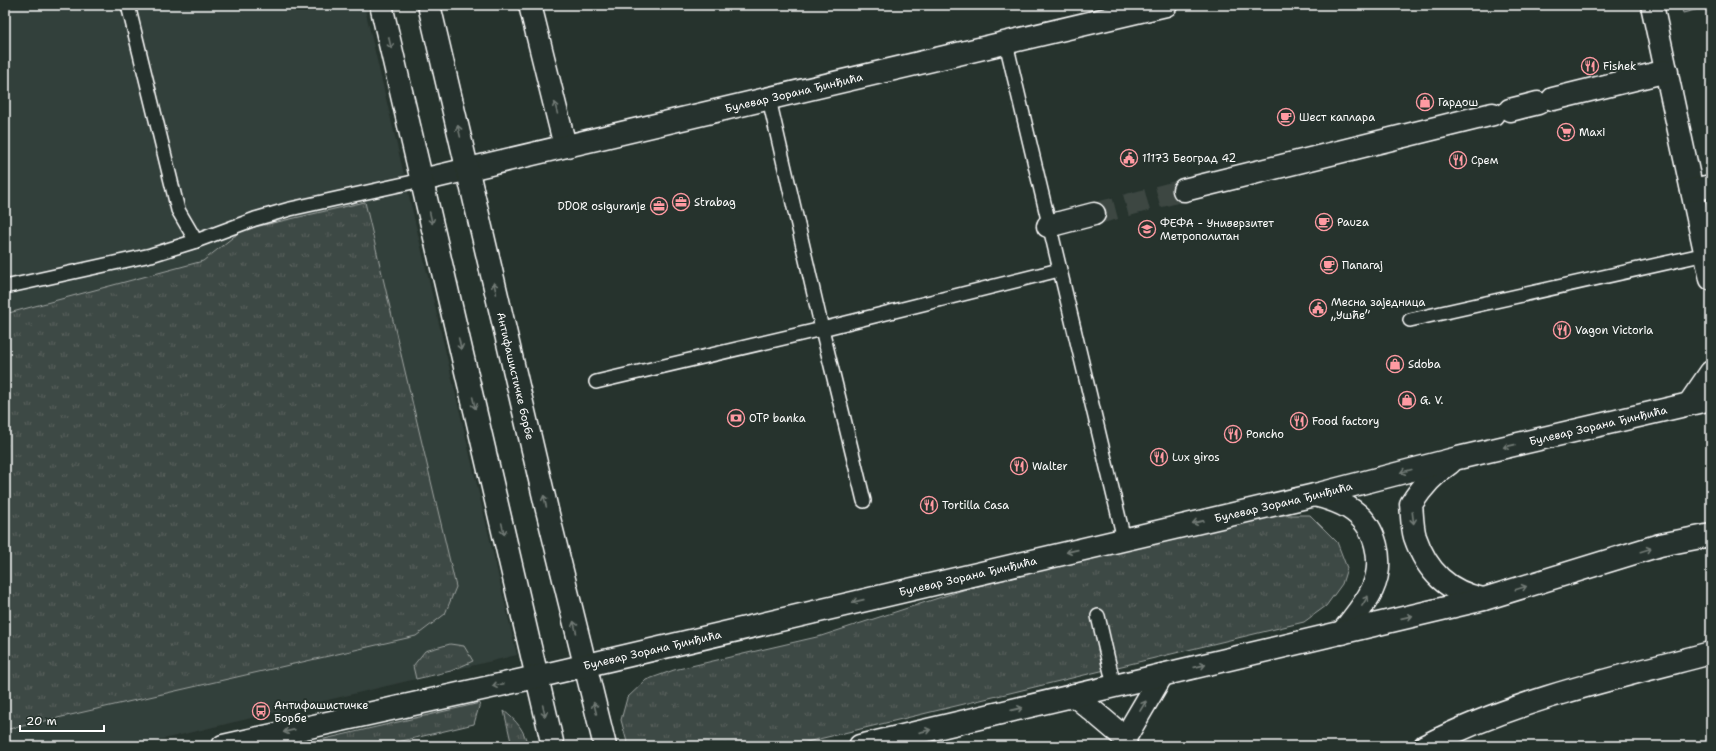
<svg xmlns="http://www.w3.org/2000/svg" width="1716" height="751" viewBox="0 0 1716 751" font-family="'Shantell Sans',sans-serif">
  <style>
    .built { fill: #333f3a }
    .grass { fill: url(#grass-tufts); stroke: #9ea4a2 }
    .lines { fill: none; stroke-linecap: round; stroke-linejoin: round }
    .street-tunnel { stroke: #3c4742; stroke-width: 22; stroke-dasharray: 22 11; stroke-linecap: butt }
    .lane-casing { stroke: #fff; stroke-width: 16 }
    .street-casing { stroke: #fff; stroke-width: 25 }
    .secondary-casing { stroke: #fff; stroke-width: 25 }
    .lane { stroke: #26332d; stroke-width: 13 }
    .street { stroke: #26332d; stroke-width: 22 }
    .secondary { stroke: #26332d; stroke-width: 22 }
    .oneway { stroke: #727a76 }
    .labels { text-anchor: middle; stroke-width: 4; stroke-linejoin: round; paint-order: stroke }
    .poi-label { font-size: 11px; fill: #fff; stroke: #26332d; text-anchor: start }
    .street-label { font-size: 11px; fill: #fff; stroke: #26332d }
  </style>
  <defs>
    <pattern id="grass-tufts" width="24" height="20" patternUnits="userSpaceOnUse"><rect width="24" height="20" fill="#3e4944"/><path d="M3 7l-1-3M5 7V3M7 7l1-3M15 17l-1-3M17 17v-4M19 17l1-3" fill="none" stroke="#5b6460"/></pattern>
  </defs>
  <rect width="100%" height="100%" fill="#26332d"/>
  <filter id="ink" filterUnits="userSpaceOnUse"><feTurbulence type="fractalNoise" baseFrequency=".025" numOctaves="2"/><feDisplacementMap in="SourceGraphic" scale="8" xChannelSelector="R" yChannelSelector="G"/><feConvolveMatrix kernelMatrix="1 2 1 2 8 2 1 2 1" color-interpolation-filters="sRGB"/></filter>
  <g filter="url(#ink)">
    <polygon class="built" points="5,5 364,5 517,655 134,746 5,746"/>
    <g class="grass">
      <polygon points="1681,5 1711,5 1711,6 1683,13"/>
      <polygon points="365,202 456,587 445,614 416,636 5,730 5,314 203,261 242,230"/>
      <polygon points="1263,515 1310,515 1337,542 1347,568 1342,584 1326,606 1304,622 790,746 631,746 627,742 621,720 627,698 646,680 674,670 821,636 963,590"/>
      <polygon points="450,644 464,646 473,661 451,671 416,679 413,666 425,651"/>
      <polygon points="480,703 474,724 381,746 294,746"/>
      <path d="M504 711C517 721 524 730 528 746H512Z"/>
    </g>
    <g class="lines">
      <polyline class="street-tunnel" points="1094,214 1184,190"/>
      <g class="lane-casing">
        <g id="lane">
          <polyline points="128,5 178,210 196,241"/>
          <polyline points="1006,43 1124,539"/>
          <polyline points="5,287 151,255 196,241 255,219 290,209 422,180"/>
          <polyline points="1410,320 1706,254"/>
          <polyline points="596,382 822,329 769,99"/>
          <polyline points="864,501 822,329 1059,270"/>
          <polyline points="1098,616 1114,686"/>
        </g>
      </g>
      <g class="street-casing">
        <g id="street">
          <polyline points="530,5 565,146"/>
          <polyline points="1652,5 1711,279"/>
          <polyline points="1553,99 1667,71"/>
          <polyline points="1510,110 1538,103"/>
          <path id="s1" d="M422 180 1166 5"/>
          <polyline points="1184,190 1493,114"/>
          <polyline points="1692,190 1711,186"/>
          <polyline points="1048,226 1094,214"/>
          <polyline points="1689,404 1711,372"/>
          <polyline points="1074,695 1125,738"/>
          <polyline points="1126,746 1125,738 1162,675"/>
          <path d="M1425 746C1515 700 1615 678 1711 653"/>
        </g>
      </g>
      <g class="secondary-casing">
        <g id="secondary">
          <polyline points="381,5 553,746"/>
          <path id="s2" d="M429 5 547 510 605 746"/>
          <path d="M1450 463C1433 474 1422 487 1411 504 1412 514 1412 527 1415 537 1427 572 1448 592 1483 599"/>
          <path d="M1315 495C1327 498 1338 501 1349 508 1377 525 1385 562 1372 590 1365 605 1352 619 1342 633"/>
          <path id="s3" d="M223 746 536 677 1315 495 1458 458 1711 399"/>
          <polyline points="860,746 1484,599 1660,545 1711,535"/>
        </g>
      </g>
      <use href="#lane" class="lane"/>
      <use href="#street" class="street"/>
      <use href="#secondary" class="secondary"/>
    </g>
    <defs><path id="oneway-shaft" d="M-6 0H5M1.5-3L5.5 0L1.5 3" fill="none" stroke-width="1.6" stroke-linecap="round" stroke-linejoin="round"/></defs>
    <g class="oneway">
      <use href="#oneway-shaft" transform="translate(390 43) rotate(77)"/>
      <use href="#oneway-shaft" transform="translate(556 108) rotate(-104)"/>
      <use href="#oneway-shaft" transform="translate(459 131) rotate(-103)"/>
      <use href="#oneway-shaft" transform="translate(431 218) rotate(77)"/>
      <use href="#oneway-shaft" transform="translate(495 288) rotate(-103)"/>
      <use href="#oneway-shaft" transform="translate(460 344) rotate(77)"/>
      <use href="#oneway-shaft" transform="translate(474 403) rotate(77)"/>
      <use href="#oneway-shaft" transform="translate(1509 446) rotate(167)"/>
      <use href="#oneway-shaft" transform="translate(1406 471) rotate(165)"/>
      <use href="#oneway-shaft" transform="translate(545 501) rotate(-103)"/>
      <use href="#oneway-shaft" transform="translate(1413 518) rotate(83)"/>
      <use href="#oneway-shaft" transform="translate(1198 522) rotate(167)"/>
      <use href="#oneway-shaft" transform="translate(503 529) rotate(77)"/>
      <use href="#oneway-shaft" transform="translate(1646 550) rotate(-17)"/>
      <use href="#oneway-shaft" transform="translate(1072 551) rotate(167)"/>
      <use href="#oneway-shaft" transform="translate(1521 588) rotate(-17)"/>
      <use href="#oneway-shaft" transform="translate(858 601) rotate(167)"/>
      <use href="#oneway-shaft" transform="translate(1365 601) rotate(-58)"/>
      <use href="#oneway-shaft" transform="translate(1407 617) rotate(-13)"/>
      <use href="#oneway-shaft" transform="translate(575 627) rotate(-104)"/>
      <use href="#oneway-shaft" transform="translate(1200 666) rotate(-13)"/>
      <use href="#oneway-shaft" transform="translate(498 685) rotate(168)"/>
      <use href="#oneway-shaft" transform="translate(1143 706) rotate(-59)"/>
      <use href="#oneway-shaft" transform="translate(595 708) rotate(-104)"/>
      <use href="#oneway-shaft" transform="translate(1017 709) rotate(-13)"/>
      <use href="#oneway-shaft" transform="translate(544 711) rotate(77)"/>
      <use href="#oneway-shaft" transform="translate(289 731) rotate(167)"/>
      <use href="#oneway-shaft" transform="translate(925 731) rotate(-13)"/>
    </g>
  </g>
  <defs>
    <g id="restaurant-ring" transform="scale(0.9)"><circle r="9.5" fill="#26332d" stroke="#ff9aa2" stroke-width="1.5"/><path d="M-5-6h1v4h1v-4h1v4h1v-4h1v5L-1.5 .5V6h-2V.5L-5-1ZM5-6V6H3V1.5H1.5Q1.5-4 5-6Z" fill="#ff9aa2"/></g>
    <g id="shop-ring" transform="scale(0.9)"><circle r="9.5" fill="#26332d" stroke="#ff9aa2" stroke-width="1.5"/><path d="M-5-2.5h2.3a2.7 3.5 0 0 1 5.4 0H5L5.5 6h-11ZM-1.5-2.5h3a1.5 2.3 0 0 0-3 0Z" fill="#ff9aa2"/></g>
    <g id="cafe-ring" transform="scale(0.9)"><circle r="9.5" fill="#26332d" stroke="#ff9aa2" stroke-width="1.5"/><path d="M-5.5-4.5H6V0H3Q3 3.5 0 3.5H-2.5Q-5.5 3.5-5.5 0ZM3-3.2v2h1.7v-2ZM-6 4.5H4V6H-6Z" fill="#ff9aa2"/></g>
    <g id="supermarket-ring" transform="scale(0.9)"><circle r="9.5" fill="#26332d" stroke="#ff9aa2" stroke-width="1.5"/><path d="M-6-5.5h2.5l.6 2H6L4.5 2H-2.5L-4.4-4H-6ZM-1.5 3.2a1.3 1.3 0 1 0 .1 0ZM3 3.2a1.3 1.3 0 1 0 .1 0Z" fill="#ff9aa2"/></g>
    <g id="civic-ring" transform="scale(0.9)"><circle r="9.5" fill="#26332d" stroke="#ff9aa2" stroke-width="1.5"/><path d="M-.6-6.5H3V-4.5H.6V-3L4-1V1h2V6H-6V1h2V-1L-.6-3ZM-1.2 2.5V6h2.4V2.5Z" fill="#ff9aa2"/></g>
    <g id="office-ring" transform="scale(0.9)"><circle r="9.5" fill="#26332d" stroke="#ff9aa2" stroke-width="1.5"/><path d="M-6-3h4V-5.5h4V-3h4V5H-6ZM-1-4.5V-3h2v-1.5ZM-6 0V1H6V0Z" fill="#ff9aa2"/></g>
    <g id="university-ring" transform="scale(0.9)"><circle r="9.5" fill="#26332d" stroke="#ff9aa2" stroke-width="1.5"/><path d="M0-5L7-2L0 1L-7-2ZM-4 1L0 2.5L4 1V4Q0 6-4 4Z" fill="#ff9aa2"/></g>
    <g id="bank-ring" transform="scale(0.9)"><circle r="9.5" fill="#26332d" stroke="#ff9aa2" stroke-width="1.5"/><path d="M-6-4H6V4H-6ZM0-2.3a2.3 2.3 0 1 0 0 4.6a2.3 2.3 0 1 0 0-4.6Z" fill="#ff9aa2"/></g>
    <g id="bus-ring" transform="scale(0.9)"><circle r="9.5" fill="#26332d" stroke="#ff9aa2" stroke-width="1.5"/><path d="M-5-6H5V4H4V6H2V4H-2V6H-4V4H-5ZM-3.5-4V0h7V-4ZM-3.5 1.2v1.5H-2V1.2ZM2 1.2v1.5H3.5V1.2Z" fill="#ff9aa2"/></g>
  </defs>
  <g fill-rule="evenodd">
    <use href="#restaurant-ring" x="1590" y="66"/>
    <use href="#shop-ring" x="1425" y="102"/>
    <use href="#cafe-ring" x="1286" y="117"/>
    <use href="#supermarket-ring" x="1566" y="132"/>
    <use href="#civic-ring" x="1129" y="158"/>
    <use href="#restaurant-ring" x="1458" y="160"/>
    <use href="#office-ring" x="681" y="202"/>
    <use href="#office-ring" x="659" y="206"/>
    <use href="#cafe-ring" x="1324" y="222"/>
    <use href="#university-ring" x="1147" y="229"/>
    <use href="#cafe-ring" x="1329" y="265"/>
    <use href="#civic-ring" x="1318" y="308"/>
    <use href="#restaurant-ring" x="1562" y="330"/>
    <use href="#shop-ring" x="1395" y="364"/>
    <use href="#shop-ring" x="1407" y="400"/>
    <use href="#bank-ring" x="736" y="418"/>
    <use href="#restaurant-ring" x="1299" y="421"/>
    <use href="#restaurant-ring" x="1233" y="434"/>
    <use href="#restaurant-ring" x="1159" y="457"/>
    <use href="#restaurant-ring" x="1019" y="466"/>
    <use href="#restaurant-ring" x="929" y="505"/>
    <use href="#bus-ring" x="261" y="711"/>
  </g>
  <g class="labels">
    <g class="poi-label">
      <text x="1603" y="70">Fishek</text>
      <text x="1438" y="106">Гардош</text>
      <text x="1299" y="121">Шест каплара</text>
      <text x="1579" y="136">Maxi</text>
      <text x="1142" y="162">11173 Београд 42</text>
      <text x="1471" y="164">Срем</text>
      <text x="694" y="206">Strabag</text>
      <text x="646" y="210" text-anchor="end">DDOR osiguranje</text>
      <text x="1337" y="226">Pauza</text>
      <text x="1160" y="227">ФЕФА - Универзитет<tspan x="1160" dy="13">Метрополитан</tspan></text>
      <text x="1342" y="269">Папагај</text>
      <text x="1331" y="306">Месна заједница<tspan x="1331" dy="13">„Ушће”</tspan></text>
      <text x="1575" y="334">Vagon Victoria</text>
      <text x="1408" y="368">Sdoba</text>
      <text x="1420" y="404">G. V.</text>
      <text x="749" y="422">OTP banka</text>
      <text x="1312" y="425">Food factory</text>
      <text x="1246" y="438">Poncho</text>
      <text x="1172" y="461">Lux giros</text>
      <text x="1032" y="470">Walter</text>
      <text x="942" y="509">Tortilla Casa</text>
      <text x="274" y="709">Антифашистичке<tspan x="274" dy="13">Борбе</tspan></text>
    </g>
    <g class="street-label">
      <text dy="4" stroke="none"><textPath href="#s1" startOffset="382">Булевар Зорана Ђинђића</textPath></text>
      <text dy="4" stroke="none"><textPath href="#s2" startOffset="381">Антифашистичке борбе</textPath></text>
      <text dy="4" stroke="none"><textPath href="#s3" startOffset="1412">Булевар Зорана Ђинђића</textPath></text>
      <text dy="4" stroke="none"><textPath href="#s3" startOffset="1088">Булевар Зорана Ђинђића</textPath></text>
      <text dy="4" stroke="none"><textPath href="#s3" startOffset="764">Булевар Зорана Ђинђића</textPath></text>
      <text dy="4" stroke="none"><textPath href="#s3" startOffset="440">Булевар Зорана Ђинђића</textPath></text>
    </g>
  </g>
  <rect width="1716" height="751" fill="none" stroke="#26332d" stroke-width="20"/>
  <rect x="10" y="10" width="1696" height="731" fill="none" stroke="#fff" stroke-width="1.5" filter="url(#ink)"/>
  <path d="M20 725v6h84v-6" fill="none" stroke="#ffffff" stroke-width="2"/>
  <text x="26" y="725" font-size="12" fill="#ffffff" stroke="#26332d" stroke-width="3" paint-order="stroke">20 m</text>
</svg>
